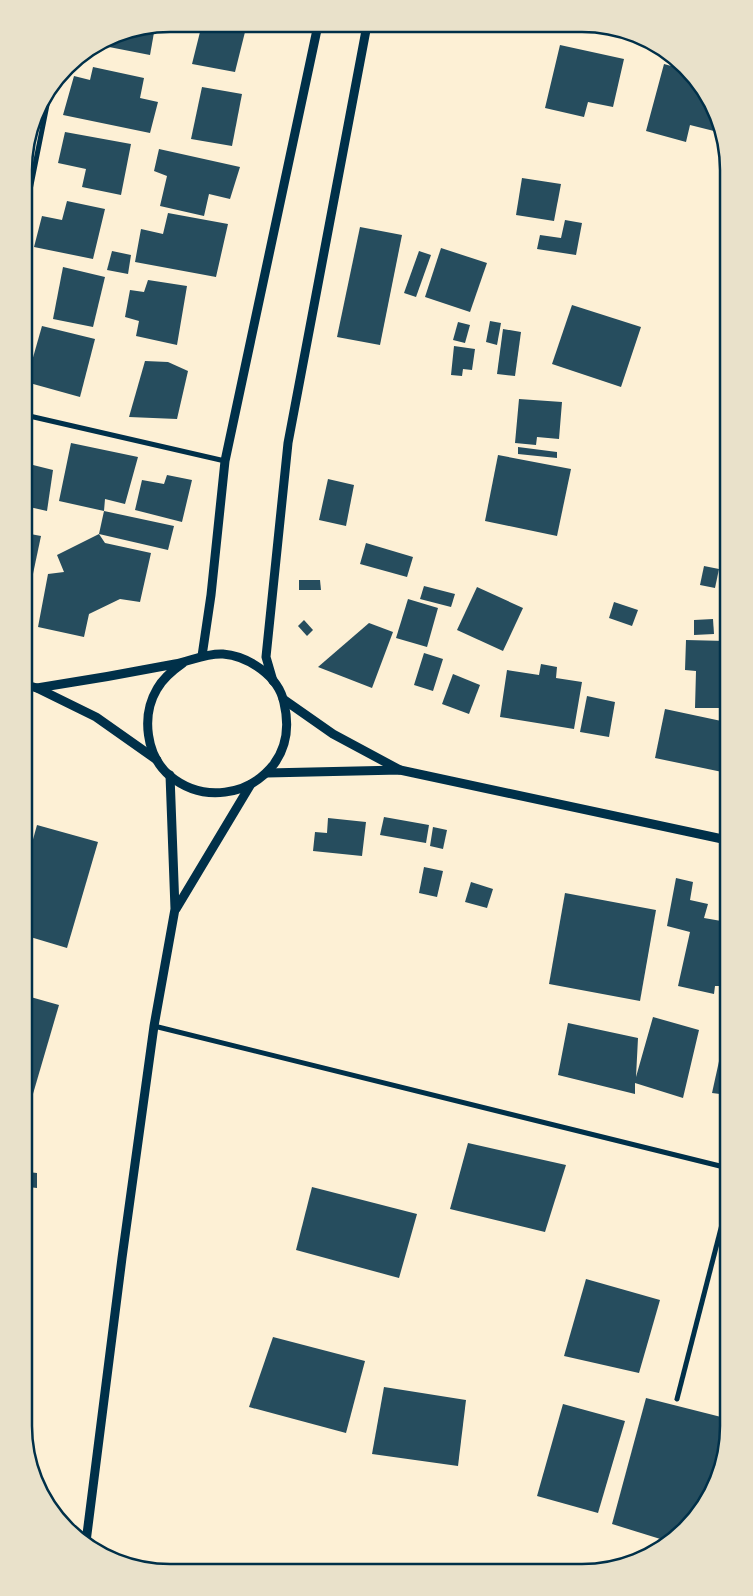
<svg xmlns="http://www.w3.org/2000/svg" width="753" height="1596" viewBox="0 0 753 1596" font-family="'PT Sans',sans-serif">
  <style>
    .building { fill: #264d5e }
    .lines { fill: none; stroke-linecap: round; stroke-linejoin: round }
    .minor { stroke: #003049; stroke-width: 5 }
    .tertiary { stroke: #003049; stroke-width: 9 }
    .rim { fill: none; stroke: #003049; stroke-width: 2.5 }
  </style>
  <rect width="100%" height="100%" fill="#fdf0d5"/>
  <g class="building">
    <polygon points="202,24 247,24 235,72 192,64"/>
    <polygon points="155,27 150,55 109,47 111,37 114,35"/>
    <polygon points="560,45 624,59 613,107 588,102 584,117 545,108"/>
    <polygon points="664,64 686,70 717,120 714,131 690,125 686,142 646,131"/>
    <polygon points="93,67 144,78 140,98 158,102 150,133 63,115 74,76 90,80"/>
    <polygon points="202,87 242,94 232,146 191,139"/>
    <polygon points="65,132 131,144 121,195 82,187 86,169 58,163"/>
    <polygon points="159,149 240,167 230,199 209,194 204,216 160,206 167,176 154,171"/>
    <polygon points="522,178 561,184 554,221 516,215"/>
    <polygon points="67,201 105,209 93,259 34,247 42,216 62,220"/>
    <polygon points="168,213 228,224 216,277 135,262 141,229 163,234"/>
    <polygon points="565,220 582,223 576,255 537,249 540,235 561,238"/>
    <polygon points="360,227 402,235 380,345 337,337"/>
    <polygon points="441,248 487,263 470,312 425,297"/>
    <polygon points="112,251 131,255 128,274 107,270"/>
    <polygon points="419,251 431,255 416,297 404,293"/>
    <polygon points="63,267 105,277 93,327 53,319"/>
    <polygon points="148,280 187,286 177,345 136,336 139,321 125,317 130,290 144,292"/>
    <polygon points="572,305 641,327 621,387 552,364"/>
    <polygon points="490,321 501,323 497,345 486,342"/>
    <polygon points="458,322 470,325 465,343 453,340"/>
    <polygon points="42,326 95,339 80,397 26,382"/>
    <polygon points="503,329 521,332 515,376 497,374"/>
    <polygon points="454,346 475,349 472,370 463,369 462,376 451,375"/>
    <polygon points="145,361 168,362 188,371 177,419 129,417"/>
    <polygon points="519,399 562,402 559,439 537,437 536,445 515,443"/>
    <polygon points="71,443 138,457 125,504 105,499 104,511 59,501"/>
    <polygon points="518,447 557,452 557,458 518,454"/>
    <polygon points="498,455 571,469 557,536 485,521"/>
    <polygon points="25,463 53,470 47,511 25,506"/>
    <polygon points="167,475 192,480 182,522 135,510 142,480 164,484"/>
    <polygon points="328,479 354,485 346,526 319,520"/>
    <polygon points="104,511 174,526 168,550 99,534"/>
    <polygon points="25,533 41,536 26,607"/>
    <polygon points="99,534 105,543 151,553 140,602 120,599 89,614 84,637 38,627 48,574 64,572 57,555"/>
    <polygon points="366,543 413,557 407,577 360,564"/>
    <polygon points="725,563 726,564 726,580 723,579"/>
    <polygon points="704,566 719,569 715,588 700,585"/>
    <polygon points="299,580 320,580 321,590 299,590"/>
    <polygon points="424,586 455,594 451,607 420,599"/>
    <polygon points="477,587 523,608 503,651 457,630"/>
    <polygon points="408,599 438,608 427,647 396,638"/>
    <polygon points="614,602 638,610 632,626 609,618"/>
    <polygon points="713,619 714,634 694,635 694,620"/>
    <polygon points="304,620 313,630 307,636 298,626"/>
    <polygon points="369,623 393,632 372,688 318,667"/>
    <polygon points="686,640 726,641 726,708 695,708 696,671 685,670"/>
    <polygon points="424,653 443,659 433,691 414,685"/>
    <polygon points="541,664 557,667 556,678 582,682 574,729 500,717 507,670 539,675"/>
    <polygon points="453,674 480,685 469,714 442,704"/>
    <polygon points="587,696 615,702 609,737 580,732"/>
    <polygon points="665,709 726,722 727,773 655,758"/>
    <polygon points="384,817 429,825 426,843 380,835"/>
    <polygon points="328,818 366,822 362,856 313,851 315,832 327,833"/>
    <polygon points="37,825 98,842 67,948 27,936 27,861"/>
    <polygon points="433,827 447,830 443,849 430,846"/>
    <polygon points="424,867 443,871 437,897 419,893"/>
    <polygon points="676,878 693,882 690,900 708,904 704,918 727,922 722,945 727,946 727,958 721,986 715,986 714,994 678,986 690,932 667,926"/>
    <polygon points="471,882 493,889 487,908 465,902"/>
    <polygon points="565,893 656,910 640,1001 549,984"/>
    <polygon points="27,996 59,1005 28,1111"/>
    <polygon points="653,1017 699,1030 683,1098 635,1083 635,1094 558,1075 568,1023 638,1038 636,1077"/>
    <polygon points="727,1025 728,1095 712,1093"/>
    <polygon points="468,1143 566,1165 545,1232 450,1209"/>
    <polygon points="28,1172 37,1173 37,1188 28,1187"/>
    <polygon points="312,1187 417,1214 399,1278 296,1250"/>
    <polygon points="586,1279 660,1300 639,1373 564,1356"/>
    <polygon points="273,1337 365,1361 346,1433 249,1407"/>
    <polygon points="384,1387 466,1400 458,1466 372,1454"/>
    <polygon points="646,1398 729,1419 729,1436 699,1515 670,1542 612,1524"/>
    <polygon points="563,1404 625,1421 598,1513 537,1496"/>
  </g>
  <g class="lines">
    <g class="minor">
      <polyline points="24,220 50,90"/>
      <polyline points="25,415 225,461"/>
      <polyline points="154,1026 728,1168"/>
      <polyline points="677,1399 728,1201"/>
    </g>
    <g class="tertiary">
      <polyline points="202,656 211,595 225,461 318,25"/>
      <polyline points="273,681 266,657 288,443 367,25"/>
      <polyline points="26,685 37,688 96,717 157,760"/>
      <path d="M37 688C83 681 129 673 175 664 191 661 206 653 223 654 248 656 279 676 284 703 289 724 288 745 274 764 249 796 203 803 170 776 146 756 141 716 157 689 163 678 173 670 183 663"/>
      <polyline points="283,699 333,734 400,770"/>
      <polyline points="267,773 400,770 727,840"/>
      <polyline points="176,909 251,784"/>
      <polyline points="86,1542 122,1258 154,1026 175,909 170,775"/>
    </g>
  </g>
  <path d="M0 0H753V1596H0ZM170 32H582A138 138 0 0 1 720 170V1426A138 138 0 0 1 582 1564H170A138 138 0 0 1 32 1426V170A138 138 0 0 1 170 32Z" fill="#e9e1ca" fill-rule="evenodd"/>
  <path class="rim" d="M170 32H582A138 138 0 0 1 720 170V1426A138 138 0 0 1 582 1564H170A138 138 0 0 1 32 1426V170A138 138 0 0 1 170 32Z"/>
</svg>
